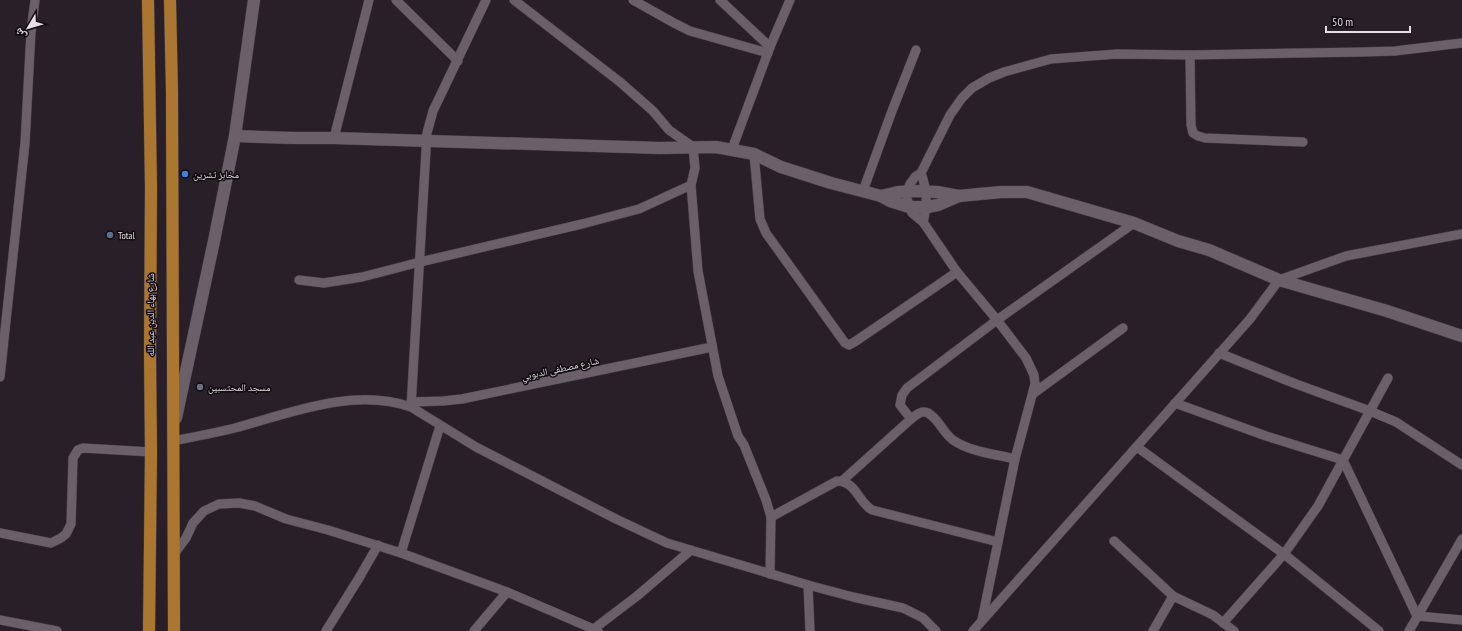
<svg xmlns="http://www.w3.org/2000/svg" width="1462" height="631" viewBox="0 0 1462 631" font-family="'PT Sans Narrow','Noto Naskh Arabic',sans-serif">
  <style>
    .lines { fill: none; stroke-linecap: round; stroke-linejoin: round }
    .minor-casing { stroke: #443c44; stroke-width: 10 }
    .tertiary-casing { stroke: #443c44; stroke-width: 13 }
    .primary-casing { stroke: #443c44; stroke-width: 13 }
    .minor { stroke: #6b5f6a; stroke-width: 9 }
    .tertiary { stroke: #6b5f6a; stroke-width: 12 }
    .primary { stroke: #ab7630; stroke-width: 12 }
    .shop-dot { fill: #3f7fe0; stroke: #0f0a0e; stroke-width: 1.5 }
    .service-dot { fill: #5c6f8a; stroke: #0f0a0e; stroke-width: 1.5 }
    .worship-dot { fill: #6b7280; stroke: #0f0a0e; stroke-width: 1.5 }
    .labels { text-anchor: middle; stroke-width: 3; stroke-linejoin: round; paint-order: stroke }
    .poi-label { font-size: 10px; fill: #e5dee4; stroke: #0f0a0e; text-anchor: start }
    .street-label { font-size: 10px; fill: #e5dee4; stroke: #0f0a0e }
  </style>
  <rect width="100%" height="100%" fill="#291f28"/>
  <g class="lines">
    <g class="minor-casing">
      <g id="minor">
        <polyline points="396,0 458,61"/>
        <polyline points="514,0 620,82 653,111 669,130 693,147 695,168 691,185 698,271 718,376 738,436 744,445 766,500 771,517 770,574"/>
        <polyline points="633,0 674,23 690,31 768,53"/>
        <polyline points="720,0 770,47"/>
        <polyline points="1190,55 1191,125 1193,133 1198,136 1205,138 1303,142"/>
        <polyline points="334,138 369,0"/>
        <polyline points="732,149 770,47 790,0"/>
        <polyline points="754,154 760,219 766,233 845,343 849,345 856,341 957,272"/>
        <path d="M921 173C927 190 928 204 923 222"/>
        <polyline points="863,191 892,111 916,50"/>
        <polyline points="299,280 324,283 362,277 420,262 582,224 639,209 691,185"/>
        <polyline points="1219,353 1296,384 1370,411 1396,422 1462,465"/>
        <polyline points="0,377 25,143 31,32 35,0"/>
        <polyline points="1034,393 1123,328"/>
        <polyline points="411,402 443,401 462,399 712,347"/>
        <polyline points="1175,403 1266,436 1343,460 1417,616 1462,620"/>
        <polyline points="411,407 427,133 433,111 486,0"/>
        <polyline points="911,419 900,405 902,395 907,388 997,320 1134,223"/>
        <path d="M173 441C193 437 215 433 235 428 290 413 354 387 411 407L476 447 616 519 667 543 808 585 853 597 903 608 923 618 936 631"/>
        <polyline points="1137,447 1284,554 1379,631"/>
        <path d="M842 481 911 419C916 415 921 410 928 413 939 419 943 433 953 440 970 452 995 454 1015 459"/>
        <path d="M771 517 837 481C857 482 857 501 872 510L998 542"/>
        <polyline points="0,533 51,543 61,538 66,534 71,524 73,458 78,450 83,448 151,452"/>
        <polyline points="1114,541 1173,596 1213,615 1234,631"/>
        <polyline points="401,553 440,426"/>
        <polyline points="174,554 186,538 193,523 204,511 219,504 239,503 255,506 286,519 328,530 401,553 507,592 598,631"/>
        <polyline points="808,585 810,631"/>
        <polyline points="0,620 57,631"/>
        <polyline points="982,620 1015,459 1035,384 1034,375 1026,358 997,320 957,272 923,222 912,213 907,199 907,191 910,184 915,177 921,173 950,115 962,98 972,88 989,78 1004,72 1051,59 1117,54 1190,55 1363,52 1395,51 1462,43"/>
        <polyline points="1223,623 1284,554 1318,506 1388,378"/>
        <polyline points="326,631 359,578 378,545"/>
        <polyline points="474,631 507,592"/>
        <polyline points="591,631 637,596 691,550"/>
        <polyline points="973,631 1250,319 1279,280 1346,256 1462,234"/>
        <polyline points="1153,631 1173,596"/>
        <polyline points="1409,631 1462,539"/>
      </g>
    </g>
    <g class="tertiary-casing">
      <g id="tertiary">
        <polyline points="235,136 293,138 334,138 660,148 716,147 754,154 781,167 831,183 881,196 890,201 909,207 927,207 938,205 959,196"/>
        <polyline points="881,196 898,192 917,191 937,192 959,196 1001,192 1027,192 1134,223 1178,241 1209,250 1279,280 1387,311 1462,336"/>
        <polyline points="176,418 214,241 235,136 254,0"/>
      </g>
    </g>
    <g class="primary-casing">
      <g id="primary">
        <polyline points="148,0 151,188 150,354 151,452 149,631"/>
        <polyline points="170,0 172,92 174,631"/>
      </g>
    </g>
    <use href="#minor" class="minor"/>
    <use href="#tertiary" class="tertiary"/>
    <use href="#primary" class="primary"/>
  </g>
  <circle class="shop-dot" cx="185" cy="174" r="4"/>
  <circle class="service-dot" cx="110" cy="235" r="4"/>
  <circle class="worship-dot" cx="200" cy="387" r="4"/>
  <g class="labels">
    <g class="poi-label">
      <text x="193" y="178">مخابز تشرين</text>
      <text x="118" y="239">Total</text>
      <text x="208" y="391">مسجد المحتسبين</text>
    </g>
    <g class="street-label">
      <text transform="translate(150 315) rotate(-90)" y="4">شارع بهاء الدين عبد الله</text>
      <text transform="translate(560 368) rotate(-12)" y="4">شارع مصطفى الدبوبي</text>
    </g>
  </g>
  <g transform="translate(28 28) rotate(232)" stroke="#0f0a0e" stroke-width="3" paint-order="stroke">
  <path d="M0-3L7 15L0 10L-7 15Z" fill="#e5dee4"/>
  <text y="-6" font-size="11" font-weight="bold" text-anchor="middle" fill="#e5dee4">ش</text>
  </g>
  <path d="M1326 26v6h84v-6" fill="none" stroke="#e5dee4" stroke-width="2"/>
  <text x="1332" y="26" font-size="12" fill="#e5dee4" stroke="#0f0a0e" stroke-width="3" paint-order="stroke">50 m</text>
</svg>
